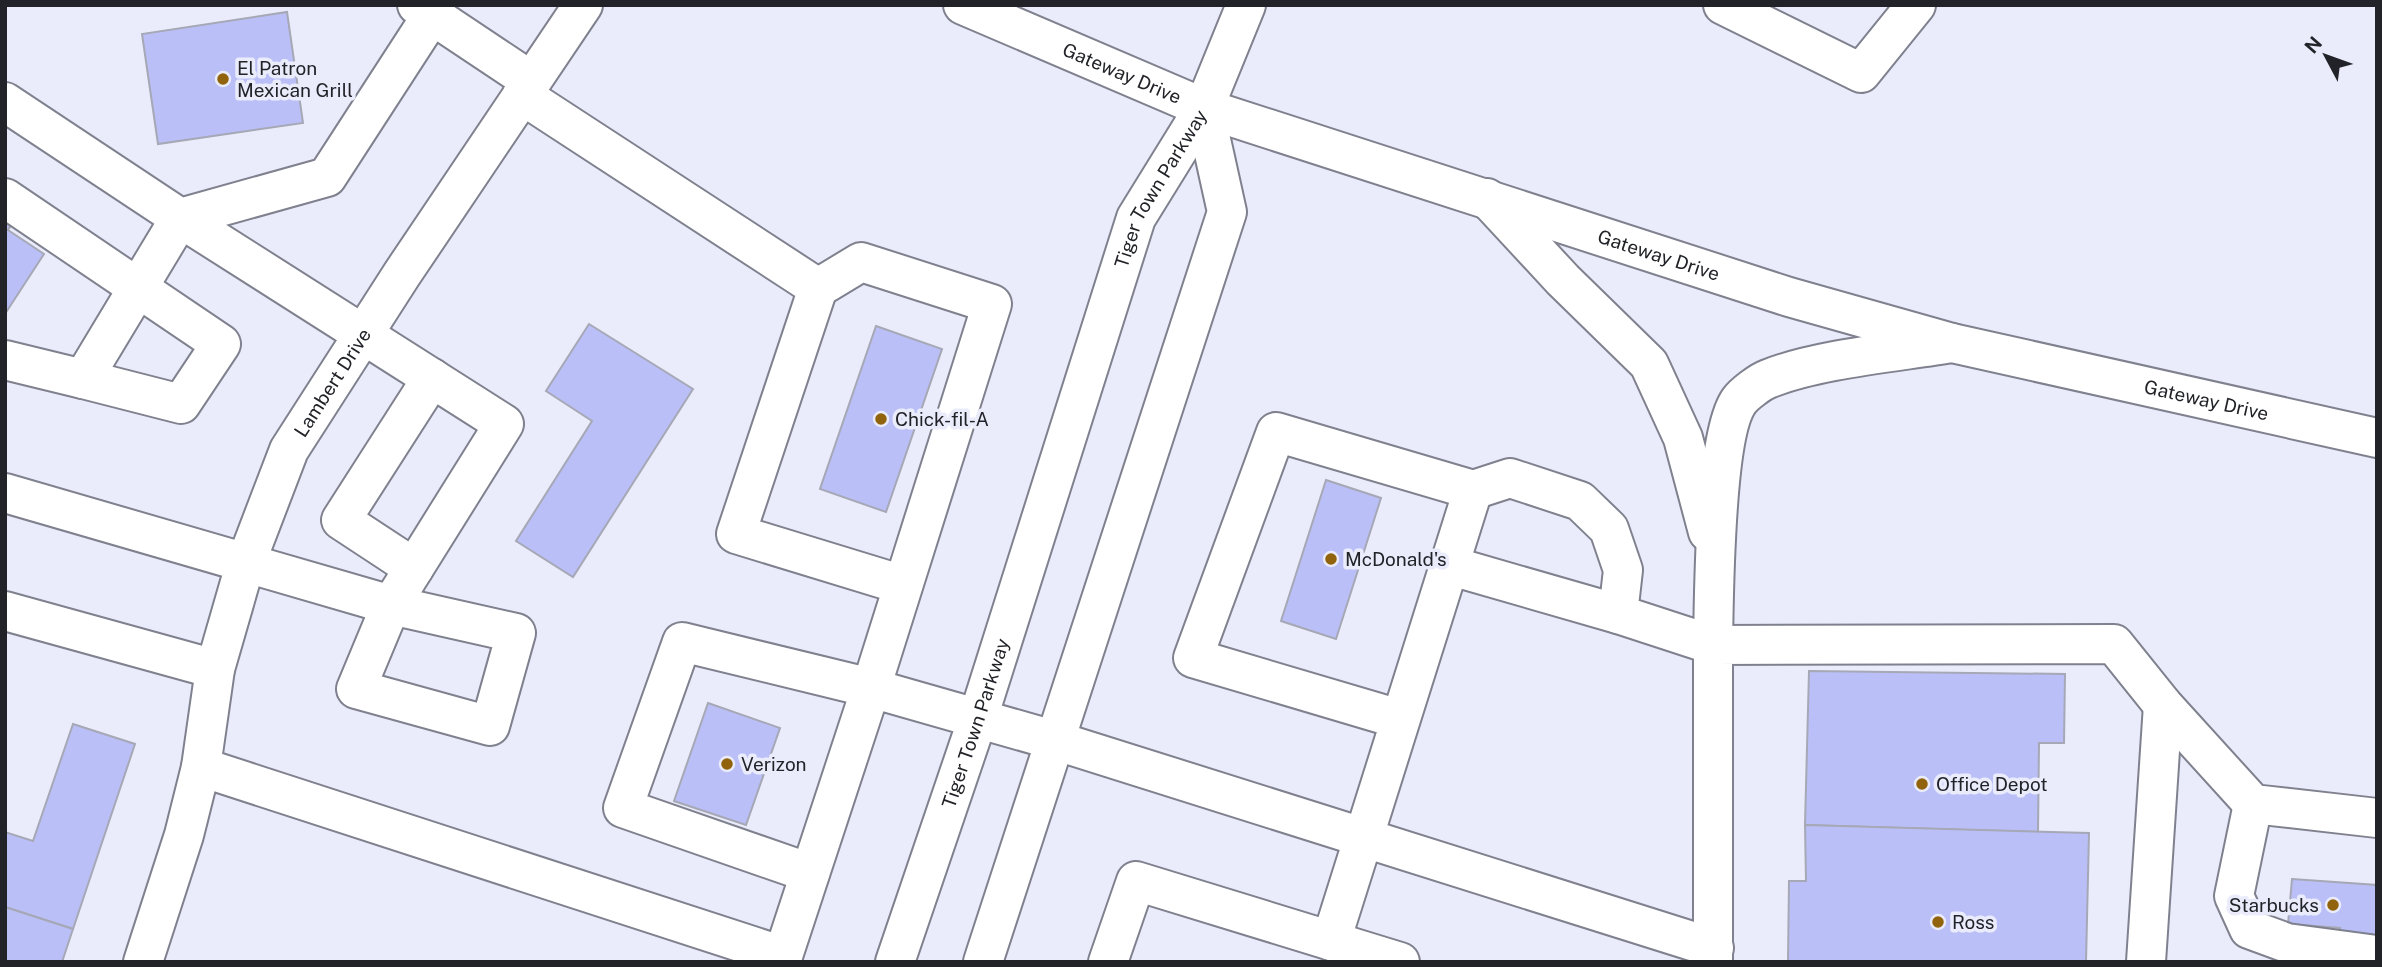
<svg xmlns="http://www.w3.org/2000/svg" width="2382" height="967" viewBox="0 0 2382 967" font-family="'Public Sans',sans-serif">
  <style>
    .building { fill: #bac0f7; stroke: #a6a8b6; stroke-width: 2 }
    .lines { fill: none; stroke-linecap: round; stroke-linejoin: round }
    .minor-casing { stroke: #7f818e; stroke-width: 42 }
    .highway-casing { stroke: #7f818e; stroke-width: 42 }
    .minor { stroke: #fff; stroke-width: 38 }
    .highway { stroke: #fff; stroke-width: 38 }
    .poi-dot { fill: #90630c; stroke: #eaecfb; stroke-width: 2.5 }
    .labels { text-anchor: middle; stroke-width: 7; stroke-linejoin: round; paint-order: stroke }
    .poi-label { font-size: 19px; fill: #222328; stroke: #eaecfb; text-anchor: start }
    .street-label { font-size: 19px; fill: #222328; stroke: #eaecfb }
  </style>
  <rect width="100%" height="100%" fill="#eaecfb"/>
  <g class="building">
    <polygon points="287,12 303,123 158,144 142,34"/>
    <polygon points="5,217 13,222 8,230 44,254 5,314"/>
    <polygon points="589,324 693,389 573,577 516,541 592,421 546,391"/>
    <polygon points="876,326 942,349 886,512 820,489"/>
    <polygon points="1326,480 1381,498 1336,639 1281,621"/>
    <polygon points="1809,671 2065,674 2064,743 2039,743 2038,832 1805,825"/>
    <polygon points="708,703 780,728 746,825 674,801"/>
    <polygon points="73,724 135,744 73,929 5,907 5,832 33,841"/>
    <polygon points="1805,825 2089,833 2086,962 1788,962 1789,881 1806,881"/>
    <polygon points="2292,879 2377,885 2377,943 2339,940 2340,928 2288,924"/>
    <polygon points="5,907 73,929 62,962 5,962"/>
  </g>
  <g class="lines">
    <g class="minor-casing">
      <g id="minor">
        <polyline points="417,5 531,81"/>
        <polyline points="1723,5 1861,73 1916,5"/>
        <polyline points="522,95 818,288"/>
        <polyline points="5,102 180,218 327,177 432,15"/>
        <polyline points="5,198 221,344 181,404 83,379"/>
        <polyline points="1487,198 1563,280 1649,364 1683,438 1708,532"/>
        <polyline points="5,360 83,379 180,218 504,424 391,605 5,493"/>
        <path d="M1473 490 1510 478 1580 501 1609 529 1623 570 1618 614 1713 645C1714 597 1714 436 1739 401 1744 394 1760 382 1768 379 1817 359 1898 352 1952 343"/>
        <polyline points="1448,565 1618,614"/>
        <polyline points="414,568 341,520 432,378"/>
        <polygon points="391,605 516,633 490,726 356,689"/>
        <polyline points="5,611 215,669"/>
        <polyline points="201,767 783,956"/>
        <polyline points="2253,804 2234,896 2249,929 2287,943 2377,955"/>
        <polyline points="810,873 623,808 682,642 871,688 992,304 861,262 818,288 736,534 903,585"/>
        <polyline points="1331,941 1473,490 1276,432 1193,658 1399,719"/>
        <path id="s1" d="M143 962 184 835 201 767 215 669 245 565 289 450 402 274 583 5"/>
        <polyline points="781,962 871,688 1057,741 1714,948"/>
        <path id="s2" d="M895 962 978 718 1136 218 1204 108 1246 5"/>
        <polyline points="983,962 1227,212 1204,108"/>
        <polyline points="1108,962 1136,881 1400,962"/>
        <polyline points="1713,962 1713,645 2114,644 2163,705 2253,804 2377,818"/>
        <polyline points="2146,962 2163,705"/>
      </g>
    </g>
    <g class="highway-casing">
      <g id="highway">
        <path id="s3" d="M963 5 1204 108 1789 297 1952 343 2377 438"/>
      </g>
    </g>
    <use href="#minor" class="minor"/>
    <use href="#highway" class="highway"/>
  </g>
  <g class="poi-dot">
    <circle cx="223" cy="79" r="7"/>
    <circle cx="881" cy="419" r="7"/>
    <circle cx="1331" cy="559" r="7"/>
    <circle cx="727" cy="764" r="7"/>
    <circle cx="1922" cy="784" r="7"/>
    <circle cx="2333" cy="905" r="7"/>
    <circle cx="1938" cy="922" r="7"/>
  </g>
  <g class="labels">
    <g class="poi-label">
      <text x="237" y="75">El Patron<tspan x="237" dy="22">Mexican Grill</tspan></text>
      <text x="895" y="426">Chick-fil-A</text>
      <text x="1345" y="566">McDonald's</text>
      <text x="741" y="771">Verizon</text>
      <text x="1936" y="791">Office Depot</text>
      <text x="2319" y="912" text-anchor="end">Starbucks</text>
      <text x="1952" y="929">Ross</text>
    </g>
    <g class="street-label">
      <text dy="7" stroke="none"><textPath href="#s3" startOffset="173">Gateway Drive</textPath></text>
      <text dy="7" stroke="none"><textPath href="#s2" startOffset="819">Tiger Town Parkway</textPath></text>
      <text dy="7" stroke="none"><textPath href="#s3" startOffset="740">Gateway Drive</textPath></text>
      <text dy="7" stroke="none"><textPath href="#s1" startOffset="614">Lambert Drive</textPath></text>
      <text dy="7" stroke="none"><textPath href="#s3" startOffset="1307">Gateway Drive</textPath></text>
      <text dy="7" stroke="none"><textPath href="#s2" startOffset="252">Tiger Town Parkway</textPath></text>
    </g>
  </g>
  <rect width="2382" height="967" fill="none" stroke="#222328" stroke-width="14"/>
  <g transform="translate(2326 56) rotate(311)" stroke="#eaecfb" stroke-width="5" paint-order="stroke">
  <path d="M0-5L12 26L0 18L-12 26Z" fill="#222328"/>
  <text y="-10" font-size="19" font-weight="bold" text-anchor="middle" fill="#222328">N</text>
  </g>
</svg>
